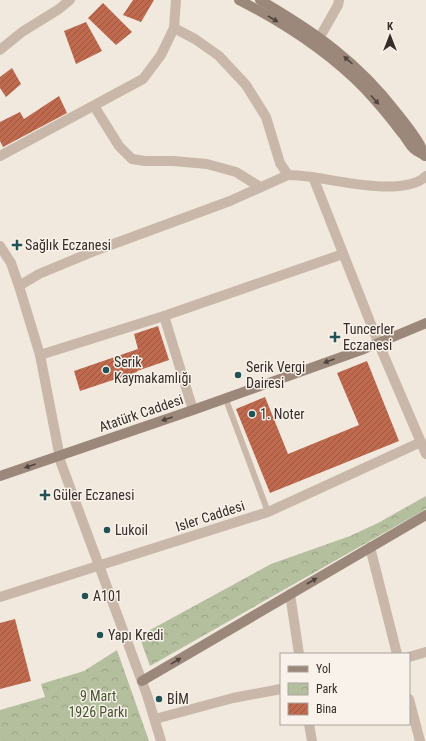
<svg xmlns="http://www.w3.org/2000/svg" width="426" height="741" viewBox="0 0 426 741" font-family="'Roboto Condensed',sans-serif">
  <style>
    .park { fill: url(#park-crowns) }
    .building { fill: url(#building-hatch) }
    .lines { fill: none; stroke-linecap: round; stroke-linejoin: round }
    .lane { stroke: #c9b8aa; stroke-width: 6 }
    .street { stroke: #c9b8aa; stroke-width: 10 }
    .secondary { stroke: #9c877b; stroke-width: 10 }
    .oneway { fill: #50443e }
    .poi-dot { fill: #215256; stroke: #f9f2ea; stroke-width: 1.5 }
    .labels { text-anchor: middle; stroke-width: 3; stroke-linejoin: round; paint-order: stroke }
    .poi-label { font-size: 14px; fill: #362d29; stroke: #f9f2ea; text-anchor: start }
    .street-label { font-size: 14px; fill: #362d29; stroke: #f9f2ea }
    .park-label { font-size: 14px; fill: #46532e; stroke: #f9f2ea }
  </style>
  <defs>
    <pattern id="park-crowns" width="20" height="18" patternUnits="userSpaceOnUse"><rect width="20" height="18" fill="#b4bf9e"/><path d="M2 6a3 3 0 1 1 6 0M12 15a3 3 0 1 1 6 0" fill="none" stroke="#9ba488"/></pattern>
    <pattern id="building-hatch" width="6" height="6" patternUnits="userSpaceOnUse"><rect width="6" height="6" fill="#bf694e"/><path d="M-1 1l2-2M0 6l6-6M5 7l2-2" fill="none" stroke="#9c5741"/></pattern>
  </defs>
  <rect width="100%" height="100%" fill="#f1e8de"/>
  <g class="park">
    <polygon points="426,496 426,509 150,666 141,641 141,635 271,564 350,536 378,523"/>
    <polygon points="117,650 149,741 0,741 0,710 45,697 41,684 84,671"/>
  </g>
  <g class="building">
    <polygon points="133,0 154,0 141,22 123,15"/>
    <polygon points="103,3 132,32 116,45 88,18"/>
    <polygon points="86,22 102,51 76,64 64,31"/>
    <polygon points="12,68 21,84 6,97 0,88 0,77"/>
    <polygon points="59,96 67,113 3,147 0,141 0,122 20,112 24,119"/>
    <polygon points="158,326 169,360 137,371 137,372 80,391 74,371 138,349 134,334"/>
    <polygon points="367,361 399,441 270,493 236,409 265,397 288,454 359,425 337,373"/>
    <polygon points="15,619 31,681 0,689 0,623"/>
  </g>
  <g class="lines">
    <polyline class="lane" points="225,397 268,512"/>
    <g class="street">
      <path d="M174 28 195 39 219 56 246 85 266 117 280 163 288 175C296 175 304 176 312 177 339 181 405 197 426 176"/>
      <polyline points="316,44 338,5 339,0"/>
      <polyline points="0,50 22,32 59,9 70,0"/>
      <polyline points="94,106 119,146 132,159 145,161 173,161 207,164 236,172 260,187"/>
      <polyline points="0,156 143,79 161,55 174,28 176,0"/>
      <polyline points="313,177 378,342 426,454"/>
      <polyline points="0,246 11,263 19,286 40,355 61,463 147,695 161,741"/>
      <polyline points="19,286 39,274 97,250 230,201 288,175"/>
      <polyline points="164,316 193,410"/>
      <polyline points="40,355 164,316 343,254"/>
      <polyline points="370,547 397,654"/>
      <polyline points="290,594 299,654"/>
      <polyline points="0,597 268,512 421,442"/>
      <polyline points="409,657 426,652"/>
      <polyline points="409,699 420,741"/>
      <polyline points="155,719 233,698 281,689"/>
      <polyline points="309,724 312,741"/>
    </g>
    <g class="secondary">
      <path d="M239 0C286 24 329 52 366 90 378 103 390 117 401 132 406 137 409 145 414 149 417 152 421 153 424 155"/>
      <path d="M260 0C315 32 358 62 397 113 405 123 414 134 420 145 422 149 423 153 425 156"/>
      <polyline points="0,476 193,410 364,349 426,323"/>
      <polyline points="142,681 426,515"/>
    </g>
  </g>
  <defs><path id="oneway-solid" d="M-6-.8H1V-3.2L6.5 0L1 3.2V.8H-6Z"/></defs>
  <g class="oneway">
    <use href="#oneway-solid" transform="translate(273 19) rotate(31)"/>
    <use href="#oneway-solid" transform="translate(348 60) rotate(-138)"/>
    <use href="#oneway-solid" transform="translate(375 100) rotate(48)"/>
    <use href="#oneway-solid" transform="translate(329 361) rotate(160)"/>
    <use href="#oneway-solid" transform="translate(167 419) rotate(161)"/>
    <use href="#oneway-solid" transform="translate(30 466) rotate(161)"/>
    <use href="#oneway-solid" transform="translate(312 581) rotate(-30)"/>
    <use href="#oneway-solid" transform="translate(176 661) rotate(-31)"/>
  </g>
  <g class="poi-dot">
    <path d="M15 239h4v4h4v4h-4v4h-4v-4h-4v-4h4z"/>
    <path d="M333 331h4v4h4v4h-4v4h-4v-4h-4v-4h4z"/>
    <circle cx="106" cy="370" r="4"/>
    <circle cx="238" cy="375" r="4"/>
    <circle cx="252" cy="414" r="4"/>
    <path d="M43 489h4v4h4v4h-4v4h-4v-4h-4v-4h4z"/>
    <circle cx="107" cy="530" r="4"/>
    <circle cx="85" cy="596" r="4"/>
    <circle cx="100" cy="635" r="4"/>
    <circle cx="159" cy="699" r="4"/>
  </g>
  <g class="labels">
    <g class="poi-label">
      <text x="25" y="250">Sağlık Eczanesi</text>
      <text x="343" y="334">Tuncerler<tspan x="343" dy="16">Eczanesi</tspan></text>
      <text x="114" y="367">Serik<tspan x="114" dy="16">Kaymakamlığı</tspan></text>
      <text x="246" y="372">Serik Vergi<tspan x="246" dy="16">Dairesi</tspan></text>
      <text x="260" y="419">1. Noter</text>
      <text x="53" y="500">Güler Eczanesi</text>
      <text x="115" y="535">Lukoil</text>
      <text x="93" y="601">A101</text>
      <text x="108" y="640">Yapı Kredi</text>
      <text x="167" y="704">BİM</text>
    </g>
    <g class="street-label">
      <text transform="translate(141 413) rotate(-19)" y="5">Atatürk Caddesi</text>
      <text transform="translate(210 516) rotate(-18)" y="5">Isler Caddesi</text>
    </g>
    <g class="park-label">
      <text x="98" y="701">9 Mart<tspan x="98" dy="16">1926 Parkı</tspan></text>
    </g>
  </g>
  <rect x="280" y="653" width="130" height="72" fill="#f9f2ea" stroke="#aba39d"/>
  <rect x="288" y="666" width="20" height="6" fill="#9c877b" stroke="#aba39d"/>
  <text x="316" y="673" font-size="12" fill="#362d29">Yol</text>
  <rect x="288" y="683" width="20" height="12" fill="url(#park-crowns)" stroke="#aba39d"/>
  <text x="316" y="693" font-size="12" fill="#362d29">Park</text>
  <rect x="288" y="703" width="20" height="12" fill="url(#building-hatch)" stroke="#aba39d"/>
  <text x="316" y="713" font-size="12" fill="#362d29">Bina</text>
  <g transform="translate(390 36)" stroke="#f9f2ea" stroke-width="3" paint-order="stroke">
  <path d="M0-3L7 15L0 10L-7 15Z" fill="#362d29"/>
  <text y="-6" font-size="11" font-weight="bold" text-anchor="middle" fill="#362d29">K</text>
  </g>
</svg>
